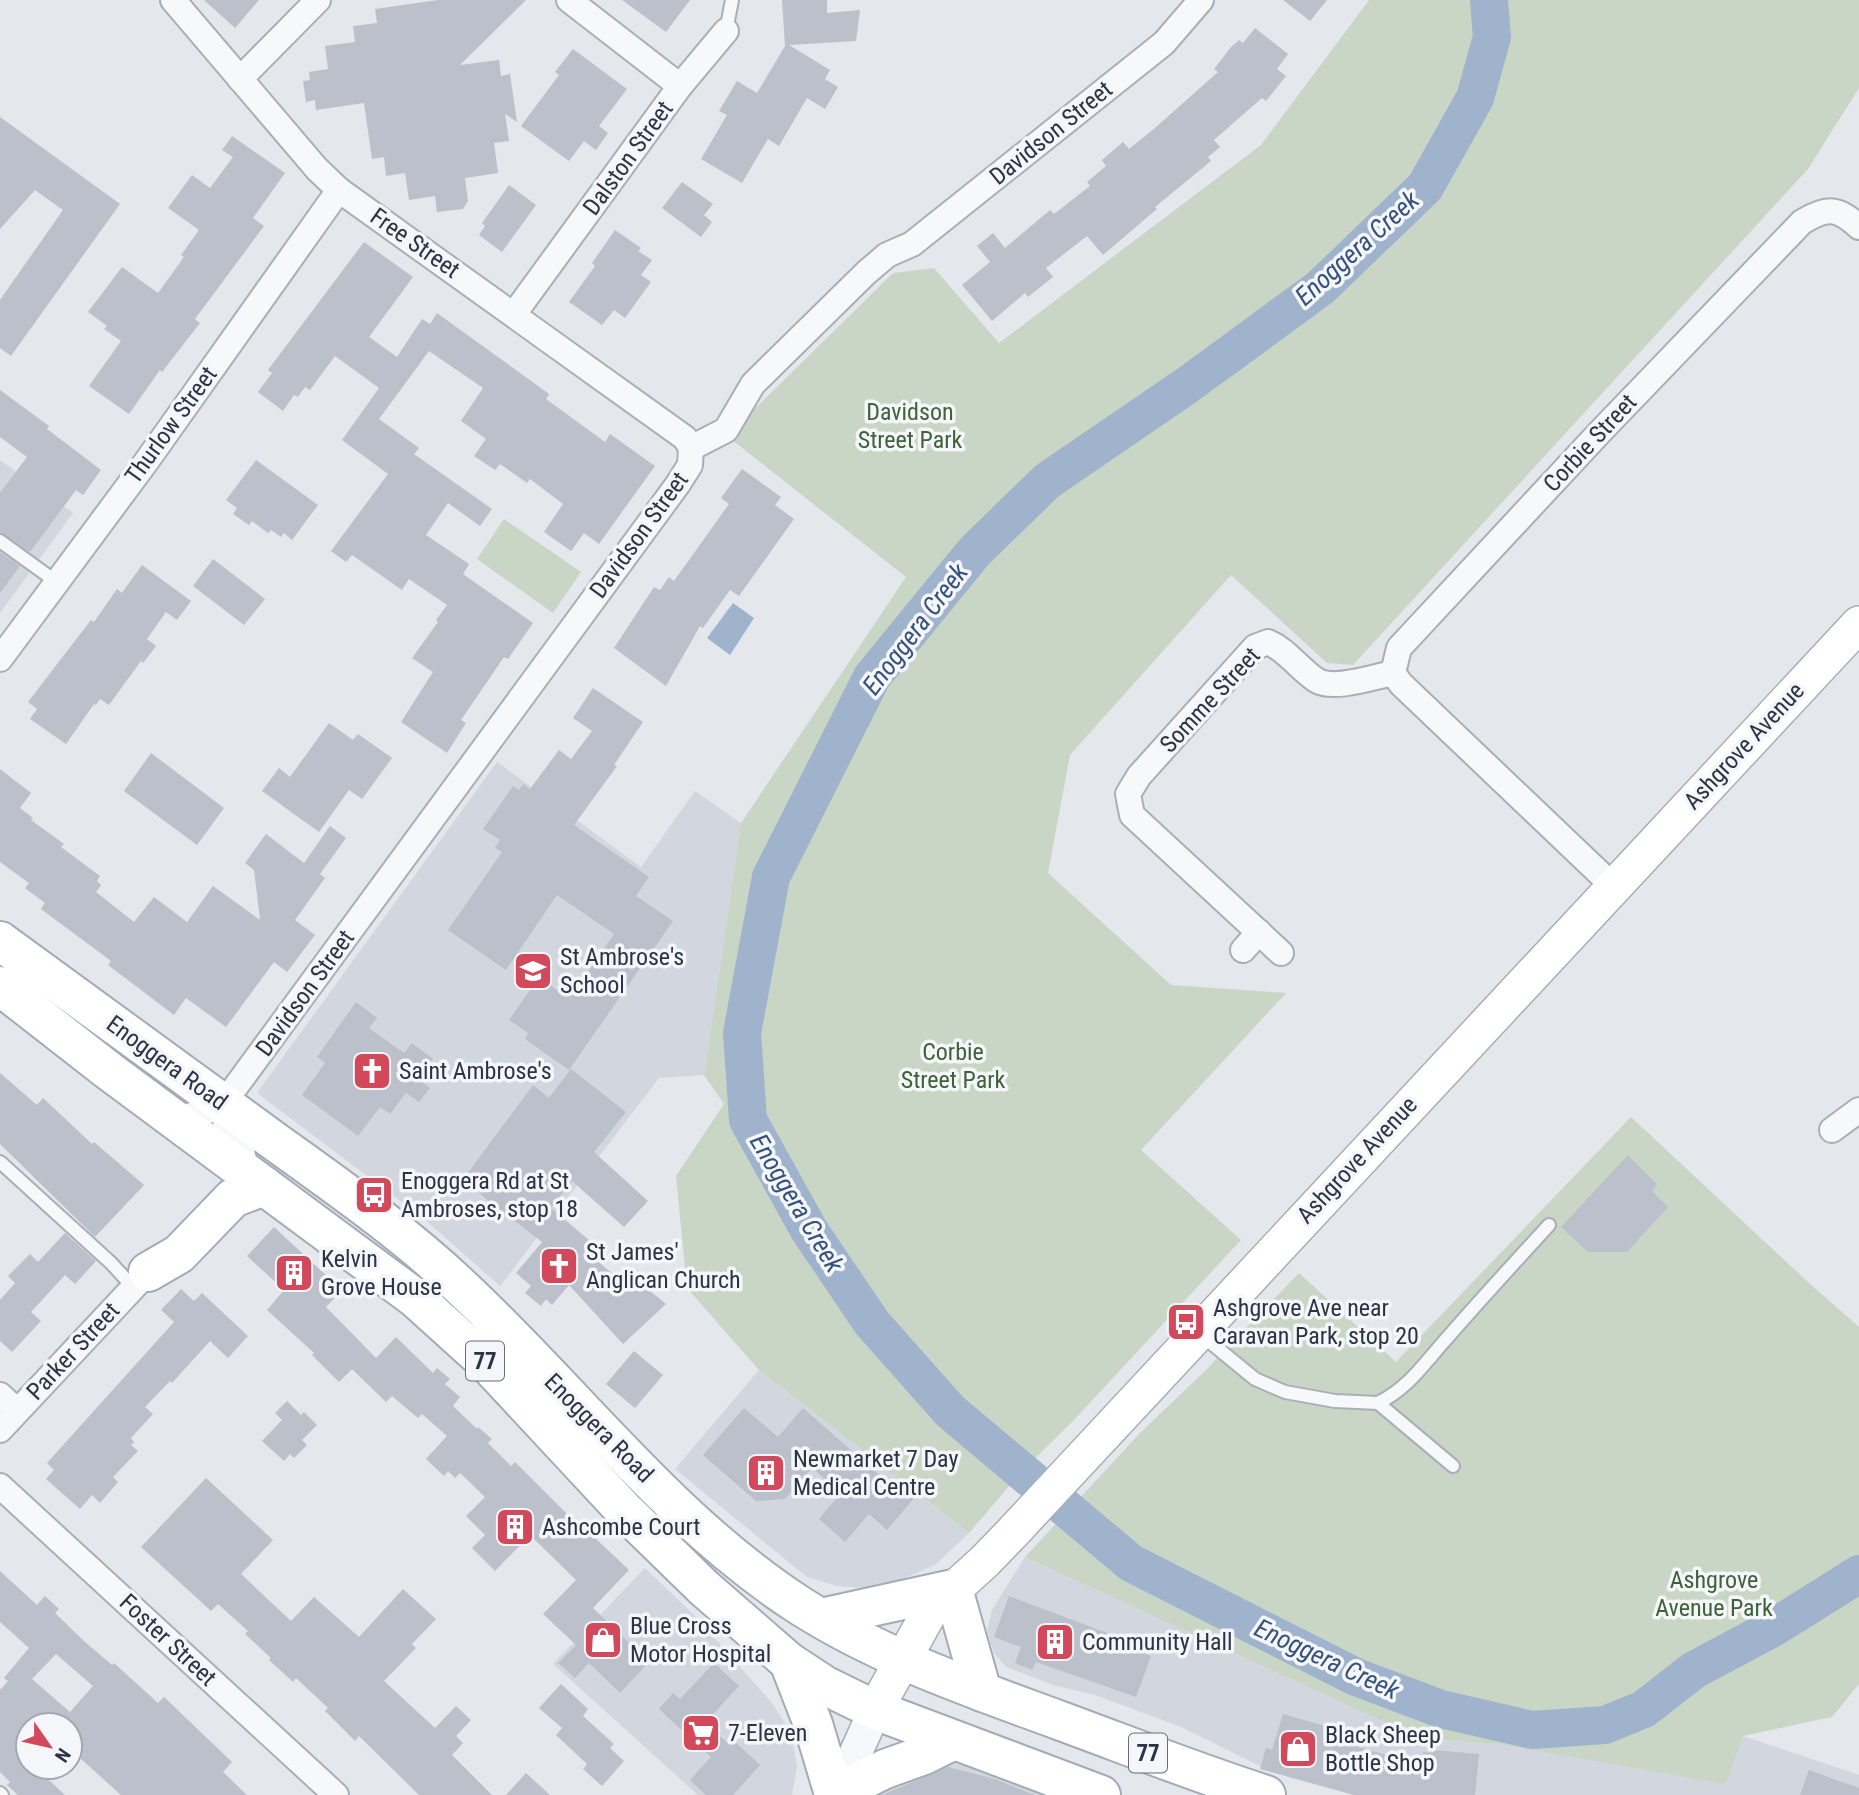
<svg xmlns="http://www.w3.org/2000/svg" width="1859" height="1795" viewBox="0 0 1859 1795" font-family="'Roboto Condensed',sans-serif">
  <style>
    .built { fill: #d2d6de }
    .green { fill: #c9d6c5 }
    .water { fill: #9fb4cc }
    .lines { fill: none; stroke-linecap: round; stroke-linejoin: round }
    .river { stroke: #9fb4cc; stroke-width: 38 }
    .building { fill: #bbc0ca; fill-rule: evenodd }
    .service-casing { stroke: #a9aeb7; stroke-width: 16 }
    .minor-casing { stroke: #a9aeb7; stroke-width: 28 }
    .tertiary-casing { stroke: #a9aeb7; stroke-width: 35 }
    .secondary-casing { stroke: #a9aeb7; stroke-width: 38 }
    .primary-casing { stroke: #a3abb8; stroke-width: 42 }
    .service { stroke: #f7f8fa; stroke-width: 12 }
    .minor { stroke: #f7f8fa; stroke-width: 24 }
    .tertiary { stroke: #f7f8fa; stroke-width: 32 }
    .secondary { stroke: #fff; stroke-width: 35 }
    .primary { stroke: #fff; stroke-width: 38 }
    .labels { text-anchor: middle; stroke-width: 7; stroke-linejoin: round; paint-order: stroke }
    .shield { fill: #f4f6f9; stroke: #676e7b; stroke-width: 2 }
    .shield-label { font-size: 23px; font-weight: bold; fill: #2b3445 }
    .street-label { font-size: 24px; fill: #2b3445; stroke: #f4f6f9 }
    .park-label { font-size: 24px; fill: #3f6138; stroke: #f4f6f9 }
    .poi-label { font-size: 24px; fill: #2b3445; stroke: #f4f6f9; text-anchor: start }
    .water-label { font-size: 26px; font-style: italic; fill: #34527a; stroke: #f4f6f9 }
  </style>
  <rect width="100%" height="100%" fill="#e4e7ec"/>
  <g class="built">
    <polygon points="0,460 73,513 0,613"/>
    <polygon points="497,762 641,867 695,791 741,823 704,1075 659,1078 500,1286 423,1218 257,1093"/>
    <polygon points="759,1370 969,1533 935,1565 880,1589 837,1586 807,1577 675,1469"/>
    <polygon points="1025,1557 1421,1739 1500,1744 1743,1736 1859,1775 1859,1795 1361,1795 1268,1770 1179,1726 1095,1695 1053,1685 1006,1667 994,1653 987,1631 992,1610"/>
    <polygon points="645,1568 692,1613 772,1703 791,1733 797,1767 792,1795 698,1795 553,1664"/>
    <polygon points="949,1762 976,1767 1022,1784 1041,1795 867,1795"/>
  </g>
  <g class="green">
    <polygon points="1369,0 1859,0 1859,88 1808,169 1353,665 1327,663 1231,575 1070,755 1048,873 1171,985 1286,993 1141,1150 1241,1240 1072,1422 1022,1471 969,1533 759,1370 687,1288 676,1176 724,1104 704,1075 741,823 906,577 727,436 893,273 934,268 999,343 1261,145"/>
    <polygon points="504,519 581,572 553,613 477,559"/>
    <polygon points="1631,1117 1809,1283 1859,1327 1859,1684 1832,1717 1743,1736 1726,1784 1500,1744 1421,1739 1025,1557 1141,1432 1205,1371 1299,1273 1396,1362"/>
  </g>
  <polygon class="water" points="733,603 754,618 730,655 707,638"/>
  <g class="lines">
    <polyline class="river" points="1489,0 1492,37 1475,98 1425,187 1320,288 1186,386 1047,481 975,551 872,677 771,877 742,1033 748,1120 809,1230 872,1323 950,1411 1131,1563 1356,1677 1441,1709 1532,1730 1605,1725 1644,1709 1694,1670 1773,1628 1859,1574"/>
  </g>
  <g class="building">
    <polygon points="204,0 259,0 235,28"/>
    <polygon points="438,0 526,0 460,65 499,60 501,76 510,74 517,122 505,114 509,141 494,143 498,173 465,178 468,201 463,209 437,212 435,196 409,200 405,173 386,176 384,157 372,159 364,103 316,110 315,100 306,102 303,81 310,80 309,72 328,69 325,46 355,42 353,26 377,23 375,9"/>
    <polygon points="622,0 690,0 666,32"/>
    <polygon points="782,0 827,0 827,13 860,10 856,41 789,45 830,70 825,79 838,87 825,109 807,98 779,146 768,139 742,183 701,159 727,115 719,111 737,81 757,93 785,46"/>
    <polygon points="1283,0 1327,0 1310,21"/>
    <polygon points="1255,28 1288,54 1277,69 1286,76 1266,101 1262,98 1214,140 1220,147 1208,157 1211,161 1155,207 1157,209 1103,255 1087,236 1046,268 1053,277 1028,297 1025,293 992,321 962,285 990,262 977,246 993,233 1005,248 1050,210 1054,214 1090,186 1087,182 1106,166 1102,160 1123,142 1129,149 1155,128 1218,72 1214,69 1231,47 1239,40 1243,43"/>
    <polygon points="573,49 627,89 599,126 608,133 596,150 584,141 569,161 521,126 559,75 555,72"/>
    <polygon points="0,117 120,204 11,356 0,348 0,300 63,210 35,190 0,229"/>
    <polygon points="232,136 285,173 253,218 264,226 195,319 200,323 162,372 160,370 129,414 89,386 121,341 104,329 107,326 88,312 122,267 158,293 184,257 181,255 199,230 168,208 192,175 210,188 233,157 222,150"/>
    <polygon points="682,182 713,204 704,215 712,222 701,237 662,208"/>
    <polygon points="509,185 536,205 502,252 479,235 485,226 482,223"/>
    <polygon points="615,230 641,248 638,251 652,260 641,275 651,282 625,318 614,310 602,325 569,302 595,266 592,263"/>
    <polygon points="364,242 413,277 369,337 397,357 422,319 430,324 437,313 549,394 546,399 605,442 610,434 655,466 599,544 584,533 571,551 544,532 563,504 530,479 527,483 500,464 495,470 474,456 486,439 461,421 483,388 429,351 379,419 419,448 414,454 492,509 480,526 448,503 426,535 469,564 463,574 533,623 508,659 504,657 461,720 466,723 447,753 401,722 433,672 412,658 438,622 436,620 447,605 409,579 402,590 352,555 346,562 331,551 388,474 342,440 379,388 335,356 310,390 305,387 298,397 294,395 283,411 258,392 272,373 268,370"/>
    <polygon points="0,390 49,426 47,429 101,470 83,495 76,490 30,552 0,532 0,493 27,457 0,437"/>
    <polygon points="256,460 318,505 292,540 284,533 281,537 271,530 268,533 252,521 249,525 233,514 237,508 226,500"/>
    <polygon points="742,469 781,497 775,505 794,519 739,596 730,590 703,628 700,626 666,686 614,648 654,587 660,590 669,577 674,581 729,504 721,498"/>
    <polygon points="0,552 20,566 0,593"/>
    <polygon points="213,559 265,599 244,625 193,586"/>
    <polygon points="142,565 191,601 177,620 166,612 147,639 156,646 143,663 141,661 109,705 100,699 96,705 94,704 66,744 30,719 37,709 28,702 91,620 94,622 117,589 122,593"/>
    <polygon points="593,688 643,722 614,765 617,766 574,825 649,877 636,896 673,921 569,1070 525,1039 528,1033 509,1020 539,977 557,990 564,979 577,988 614,934 557,895 506,970 448,930 502,852 495,848 500,840 483,829 513,786 519,790 523,784 530,789 559,750 571,759 592,731 573,718"/>
    <polygon points="329,723 353,740 358,734 392,758 362,799 349,790 319,832 262,791 279,768 290,777"/>
    <polygon points="151,753 224,808 197,845 124,791"/>
    <polygon points="0,769 31,793 20,808 33,818 31,820 64,844 61,847 100,876 97,881 101,885 96,892 134,922 154,897 187,922 213,886 260,920 254,870 245,863 266,834 304,863 330,826 346,838 320,874 325,878 295,920 315,935 287,972 274,962 226,1027 186,998 174,1015 108,965 111,961 41,909 45,903 25,888 29,883 0,862"/>
    <polygon points="356,1002 377,1018 369,1028 404,1053 412,1043 433,1059 418,1079 430,1088 419,1102 406,1093 390,1114 380,1107 358,1136 302,1095 325,1063 317,1057"/>
    <polygon points="571,1069 626,1112 594,1152 648,1201 624,1227 572,1181 551,1208 596,1246 589,1254 620,1280 628,1273 666,1304 623,1344 569,1285 552,1305 546,1299 541,1306 525,1293 531,1286 516,1273 542,1242 480,1194 484,1188 467,1174 533,1085 549,1098"/>
    <polygon points="0,1073 37,1105 43,1098 92,1144 94,1142 144,1185 95,1237 0,1144"/>
    <polygon points="1628,1155 1657,1184 1652,1191 1668,1207 1627,1252 1588,1252 1561,1227"/>
    <polygon points="274,1227 342,1290 326,1307 376,1358 396,1337 433,1373 437,1368 450,1379 445,1384 460,1397 453,1406 477,1429 478,1427 492,1439 488,1443 511,1466 515,1462 573,1520 575,1519 629,1570 593,1608 649,1662 620,1693 589,1663 575,1678 558,1663 576,1645 543,1614 576,1580 530,1535 495,1571 472,1548 485,1535 466,1516 485,1497 460,1473 455,1478 448,1471 444,1476 426,1459 447,1436 422,1414 418,1418 392,1396 386,1402 352,1369 339,1382 312,1355 314,1353 267,1310 284,1290 247,1256"/>
    <polygon points="65,1233 96,1261 75,1284 65,1275 31,1312 41,1321 12,1352 0,1341 0,1300 15,1283 8,1276 30,1254 38,1262"/>
    <polygon points="181,1289 194,1301 202,1293 248,1336 228,1358 210,1341 172,1383 170,1381 145,1407 153,1414 131,1438 134,1442 131,1445 138,1451 113,1477 118,1482 100,1503 92,1495 80,1509 46,1479 54,1470 47,1463 174,1322 161,1310"/>
    <polygon points="634,1351 663,1375 635,1408 606,1384"/>
    <polygon points="287,1401 301,1415 304,1412 317,1425 302,1440 307,1445 294,1458 290,1454 284,1461 262,1441 282,1420 275,1413"/>
    <polygon points="744,1408 778,1437 803,1408 892,1486 899,1479 917,1495 887,1530 869,1514 845,1542 819,1519 841,1493 812,1468 785,1499 756,1501 703,1455"/>
    <polygon points="206,1478 273,1540 241,1574 291,1621 314,1597 359,1637 403,1589 436,1619 412,1644 416,1648 384,1681 435,1728 456,1706 471,1720 456,1736 463,1743 452,1755 492,1795 419,1795 359,1736 355,1741 325,1711 328,1708 296,1678 293,1682 269,1660 271,1658 245,1634 248,1631 218,1604 211,1611 141,1547"/>
    <path d="M0 1571 37 1605 45 1596 59 1609 55 1613 85 1642 112 1665 114 1663 158 1703 164 1697 232 1762 223 1772 247 1795H121L70 1749V1725H28V1767H35L65 1795H18L7 1785 10 1782 0 1772V1690L8 1681 4 1678 29 1648 0 1622ZM56 1654 93 1686 70 1712 32 1679Z"/>
    <polygon points="1009,1596 1107,1633 1105,1638 1151,1656 1136,1697 1036,1662 1032,1670 1015,1663 1021,1647 994,1637"/>
    <polygon points="714,1663 739,1686 705,1723 730,1745 734,1741 760,1765 733,1795 706,1795 690,1780 711,1757 659,1709 673,1693 680,1699"/>
    <polygon points="561,1684 588,1709 583,1716 614,1744 610,1748 624,1761 602,1786 583,1769 587,1764 556,1735 562,1728 539,1708"/>
    <polygon points="1283,1714 1339,1730 1337,1741 1422,1765 1423,1752 1433,1753 1434,1750 1479,1754 1475,1795 1354,1795 1260,1769 1266,1748 1272,1750"/>
    <polygon points="948,1767 995,1779 1034,1795 882,1795"/>
    <polygon points="1809,1770 1859,1788 1859,1795 1800,1795"/>
    <polygon points="526,1773 550,1795 506,1795"/>
  </g>
  <g class="lines">
    <g class="service-casing">
      <g id="service">
        <polyline points="726,31 732,0"/>
        <polyline points="0,541 58,583"/>
        <polyline points="0,1162 111,1263 133,1287"/>
        <polyline points="1199,1333 1255,1379 1285,1392 1335,1401 1378,1403 1453,1466"/>
        <path d="M1378 1403C1409 1388 1425 1362 1448 1337 1481 1299 1515 1262 1549 1225"/>
        <polyline points="0,1793 2,1795"/>
      </g>
    </g>
    <g class="minor-casing">
      <g id="minor">
        <polyline points="173,0 317,169 339,190 685,438 691,448"/>
        <polyline points="569,0 680,86"/>
        <polyline points="240,79 318,0"/>
        <polyline points="514,314 680,86 726,31"/>
        <polyline points="691,448 726,430 753,384 867,272 887,255 912,244 1164,43 1201,0"/>
        <polyline points="0,659 146,462 339,190"/>
        <path d="M1393 673 1399 648 1599 433 1802 222C1828 206 1838 208 1859 227"/>
        <polyline points="1393,673 1401,684 1613,886"/>
        <polyline points="1243,950 1259,932"/>
        <path d="M1281 953 1132 815 1128 794 1139 776 1255 647 1268 642C1287 650 1298 668 1316 680 1333 691 1373 677 1393 673"/>
        <polyline points="223,1104 226,1129 240,1142 247,1173"/>
        <polyline points="173,1119 206,1112 223,1104 678,484 690,465 691,448"/>
        <polyline points="1832,1130 1859,1110"/>
        <polyline points="0,1395 17,1411"/>
        <polyline points="0,1430 148,1272"/>
        <polyline points="0,1486 336,1795"/>
      </g>
    </g>
    <g class="tertiary-casing">
      <polyline id="tertiary" points="834,1795 849,1768 875,1710"/>
    </g>
    <g class="secondary-casing">
      <polyline id="secondary" points="875,1710 930,1611 985,1561 1013,1532 1859,624"/>
    </g>
    <g class="primary-casing">
      <g id="primary">
        <path d="M0 941C90 1007 180 1073 270 1138 335 1185 402 1231 460 1286 573 1391 668 1520 799 1605 880 1657 972 1688 1061 1721 1129 1746 1197 1773 1266 1795"/>
        <polyline points="0,986 109,1071 415,1298 488,1364 622,1508 704,1588 789,1662 824,1685 875,1710 1101,1795"/>
        <polyline points="148,1272 179,1254 233,1198 264,1186"/>
        <polyline points="821,1618 953,1589 982,1692"/>
        <polyline points="789,1662 813,1724 834,1794 885,1769 924,1755 952,1741"/>
      </g>
    </g>
    <use href="#service" class="service"/>
    <use href="#minor" class="minor"/>
    <use href="#tertiary" class="tertiary"/>
    <use href="#secondary" class="secondary"/>
    <use href="#primary" class="primary"/>
  </g>
  <defs>
    <g id="school-square" transform="scale(2.0125)"><rect x="-9" y="-9" width="18" height="18" rx="4" fill="#d1495b" stroke="#f4f6f9"/><path d="M0-5L7-2L0 1L-7-2ZM-4 1L0 2.5L4 1V4Q0 6-4 4Z" fill="#fff"/></g>
    <g id="church-square" transform="scale(2.0125)"><rect x="-9" y="-9" width="18" height="18" rx="4" fill="#d1495b" stroke="#f4f6f9"/><path d="M-1.2-6h2.4v3.5h3.3v2.4h-3.3V6h-2.4V-.1h-3.3v-2.4h3.3Z" fill="#fff"/></g>
    <g id="bus-square" transform="scale(2.0125)"><rect x="-9" y="-9" width="18" height="18" rx="4" fill="#d1495b" stroke="#f4f6f9"/><path d="M-5-6H5V4H4V6H2V4H-2V6H-4V4H-5ZM-3.5-4V0h7V-4ZM-3.5 1.2v1.5H-2V1.2ZM2 1.2v1.5H3.5V1.2Z" fill="#fff"/></g>
    <g id="building-square" transform="scale(2.0125)"><rect x="-9" y="-9" width="18" height="18" rx="4" fill="#d1495b" stroke="#f4f6f9"/><path d="M-4-6H4V6H1V3H-1V6H-4ZM-2.5-4.3h1.7v1.8h-1.7ZM.8-4.3h1.7v1.8H.8ZM-2.5-1h1.7V.8h-1.7ZM.8-1h1.7V.8H.8Z" fill="#fff"/></g>
    <g id="shop-square" transform="scale(2.0125)"><rect x="-9" y="-9" width="18" height="18" rx="4" fill="#d1495b" stroke="#f4f6f9"/><path d="M-5-2.5h2.3a2.7 3.5 0 0 1 5.4 0H5L5.5 6h-11ZM-1.5-2.5h3a1.5 2.3 0 0 0-3 0Z" fill="#fff"/></g>
    <g id="supermarket-square" transform="scale(2.0125)"><rect x="-9" y="-9" width="18" height="18" rx="4" fill="#d1495b" stroke="#f4f6f9"/><path d="M-6-5.5h2.5l.6 2H6L4.5 2H-2.5L-4.4-4H-6ZM-1.5 3.2a1.3 1.3 0 1 0 .1 0ZM3 3.2a1.3 1.3 0 1 0 .1 0Z" fill="#fff"/></g>
  </defs>
  <g fill-rule="evenodd">
    <use href="#school-square" x="533" y="971"/>
    <use href="#church-square" x="372" y="1071"/>
    <use href="#bus-square" x="374" y="1195"/>
    <use href="#church-square" x="559" y="1266"/>
    <use href="#building-square" x="294" y="1273"/>
    <use href="#bus-square" x="1186" y="1322"/>
    <use href="#building-square" x="766" y="1473"/>
    <use href="#building-square" x="515" y="1527"/>
    <use href="#shop-square" x="603" y="1640"/>
    <use href="#building-square" x="1055" y="1642"/>
    <use href="#supermarket-square" x="701" y="1733"/>
    <use href="#shop-square" x="1298" y="1749"/>
  </g>
  <g class="labels">
    <g class="shield">
      <rect x="466" y="1341.5" width="38" height="39" rx="5"/>
      <rect x="1129" y="1733.5" width="38" height="39" rx="5"/>
    </g>
    <g class="shield-label">
      <text x="485" y="1369">77</text>
      <text x="1148" y="1761">77</text>
    </g>
    <g class="street-label">
      <text transform="translate(1051 133) rotate(-39)" y="8">Davidson Street</text>
      <text transform="translate(628 158) rotate(-54)" y="8">Dalston Street</text>
      <text transform="translate(415 243) rotate(35)" y="8">Free Street</text>
      <text transform="translate(171 425) rotate(-54)" y="8">Thurlow Street</text>
      <text transform="translate(1590 443) rotate(-47)" y="8">Corbie Street</text>
      <text transform="translate(639 535) rotate(-54)" y="8">Davidson Street</text>
      <text transform="translate(1210 700) rotate(-47)" y="8">Somme Street</text>
      <text transform="translate(1744 746) rotate(-47)" y="8">Ashgrove Avenue</text>
      <text transform="translate(305 993) rotate(-54)" y="8">Davidson Street</text>
      <text transform="translate(167 1063) rotate(36)" y="8">Enoggera Road</text>
      <text transform="translate(1357 1160) rotate(-47)" y="8">Ashgrove Avenue</text>
      <text transform="translate(73 1351) rotate(-47)" y="8">Parker Street</text>
      <text transform="translate(599 1428) rotate(45)" y="8">Enoggera Road</text>
      <text transform="translate(168 1640) rotate(43)" y="8">Foster Street</text>
    </g>
    <g class="park-label">
      <text x="910" y="420">Davidson<tspan x="910" dy="28">Street Park</tspan></text>
      <text x="953" y="1060">Corbie<tspan x="953" dy="28">Street Park</tspan></text>
      <text x="1714" y="1588">Ashgrove<tspan x="1714" dy="28">Avenue Park</tspan></text>
    </g>
    <g class="poi-label">
      <text x="560" y="965">St Ambrose's<tspan x="560" dy="28">School</tspan></text>
      <text x="399" y="1079">Saint Ambrose's</text>
      <text x="401" y="1189">Enoggera Rd at St<tspan x="401" dy="28">Ambroses, stop 18</tspan></text>
      <text x="586" y="1260">St James'<tspan x="586" dy="28">Anglican Church</tspan></text>
      <text x="321" y="1267">Kelvin<tspan x="321" dy="28">Grove House</tspan></text>
      <text x="1213" y="1316">Ashgrove Ave near<tspan x="1213" dy="28">Caravan Park, stop 20</tspan></text>
      <text x="793" y="1467">Newmarket 7 Day<tspan x="793" dy="28">Medical Centre</tspan></text>
      <text x="542" y="1535">Ashcombe Court</text>
      <text x="630" y="1634">Blue Cross<tspan x="630" dy="28">Motor Hospital</tspan></text>
      <text x="1082" y="1650">Community Hall</text>
      <text x="728" y="1741">7-Eleven</text>
      <text x="1325" y="1743">Black Sheep<tspan x="1325" dy="28">Bottle Shop</tspan></text>
    </g>
    <g class="water-label">
      <text transform="translate(1357 248) rotate(-42)" y="9">Enoggera Creek</text>
      <text transform="translate(915 629) rotate(-53)" y="9">Enoggera Creek</text>
      <text transform="translate(797 1203) rotate(59)" y="9">Enoggera Creek</text>
      <text transform="translate(1327 1659) rotate(25)" y="9">Enoggera Creek</text>
    </g>
  </g>
  <g transform="translate(49 1746) rotate(124)"><circle r="33" fill="#f4f6f9" stroke="#a4a8b1" stroke-width="2"/>
  <path d="M0-5L12 26L0 18L-12 26Z" fill="#d1495b"/>
  <text y="-10" font-size="19" font-weight="bold" text-anchor="middle" fill="#2b3445">N</text>
  </g>
</svg>
